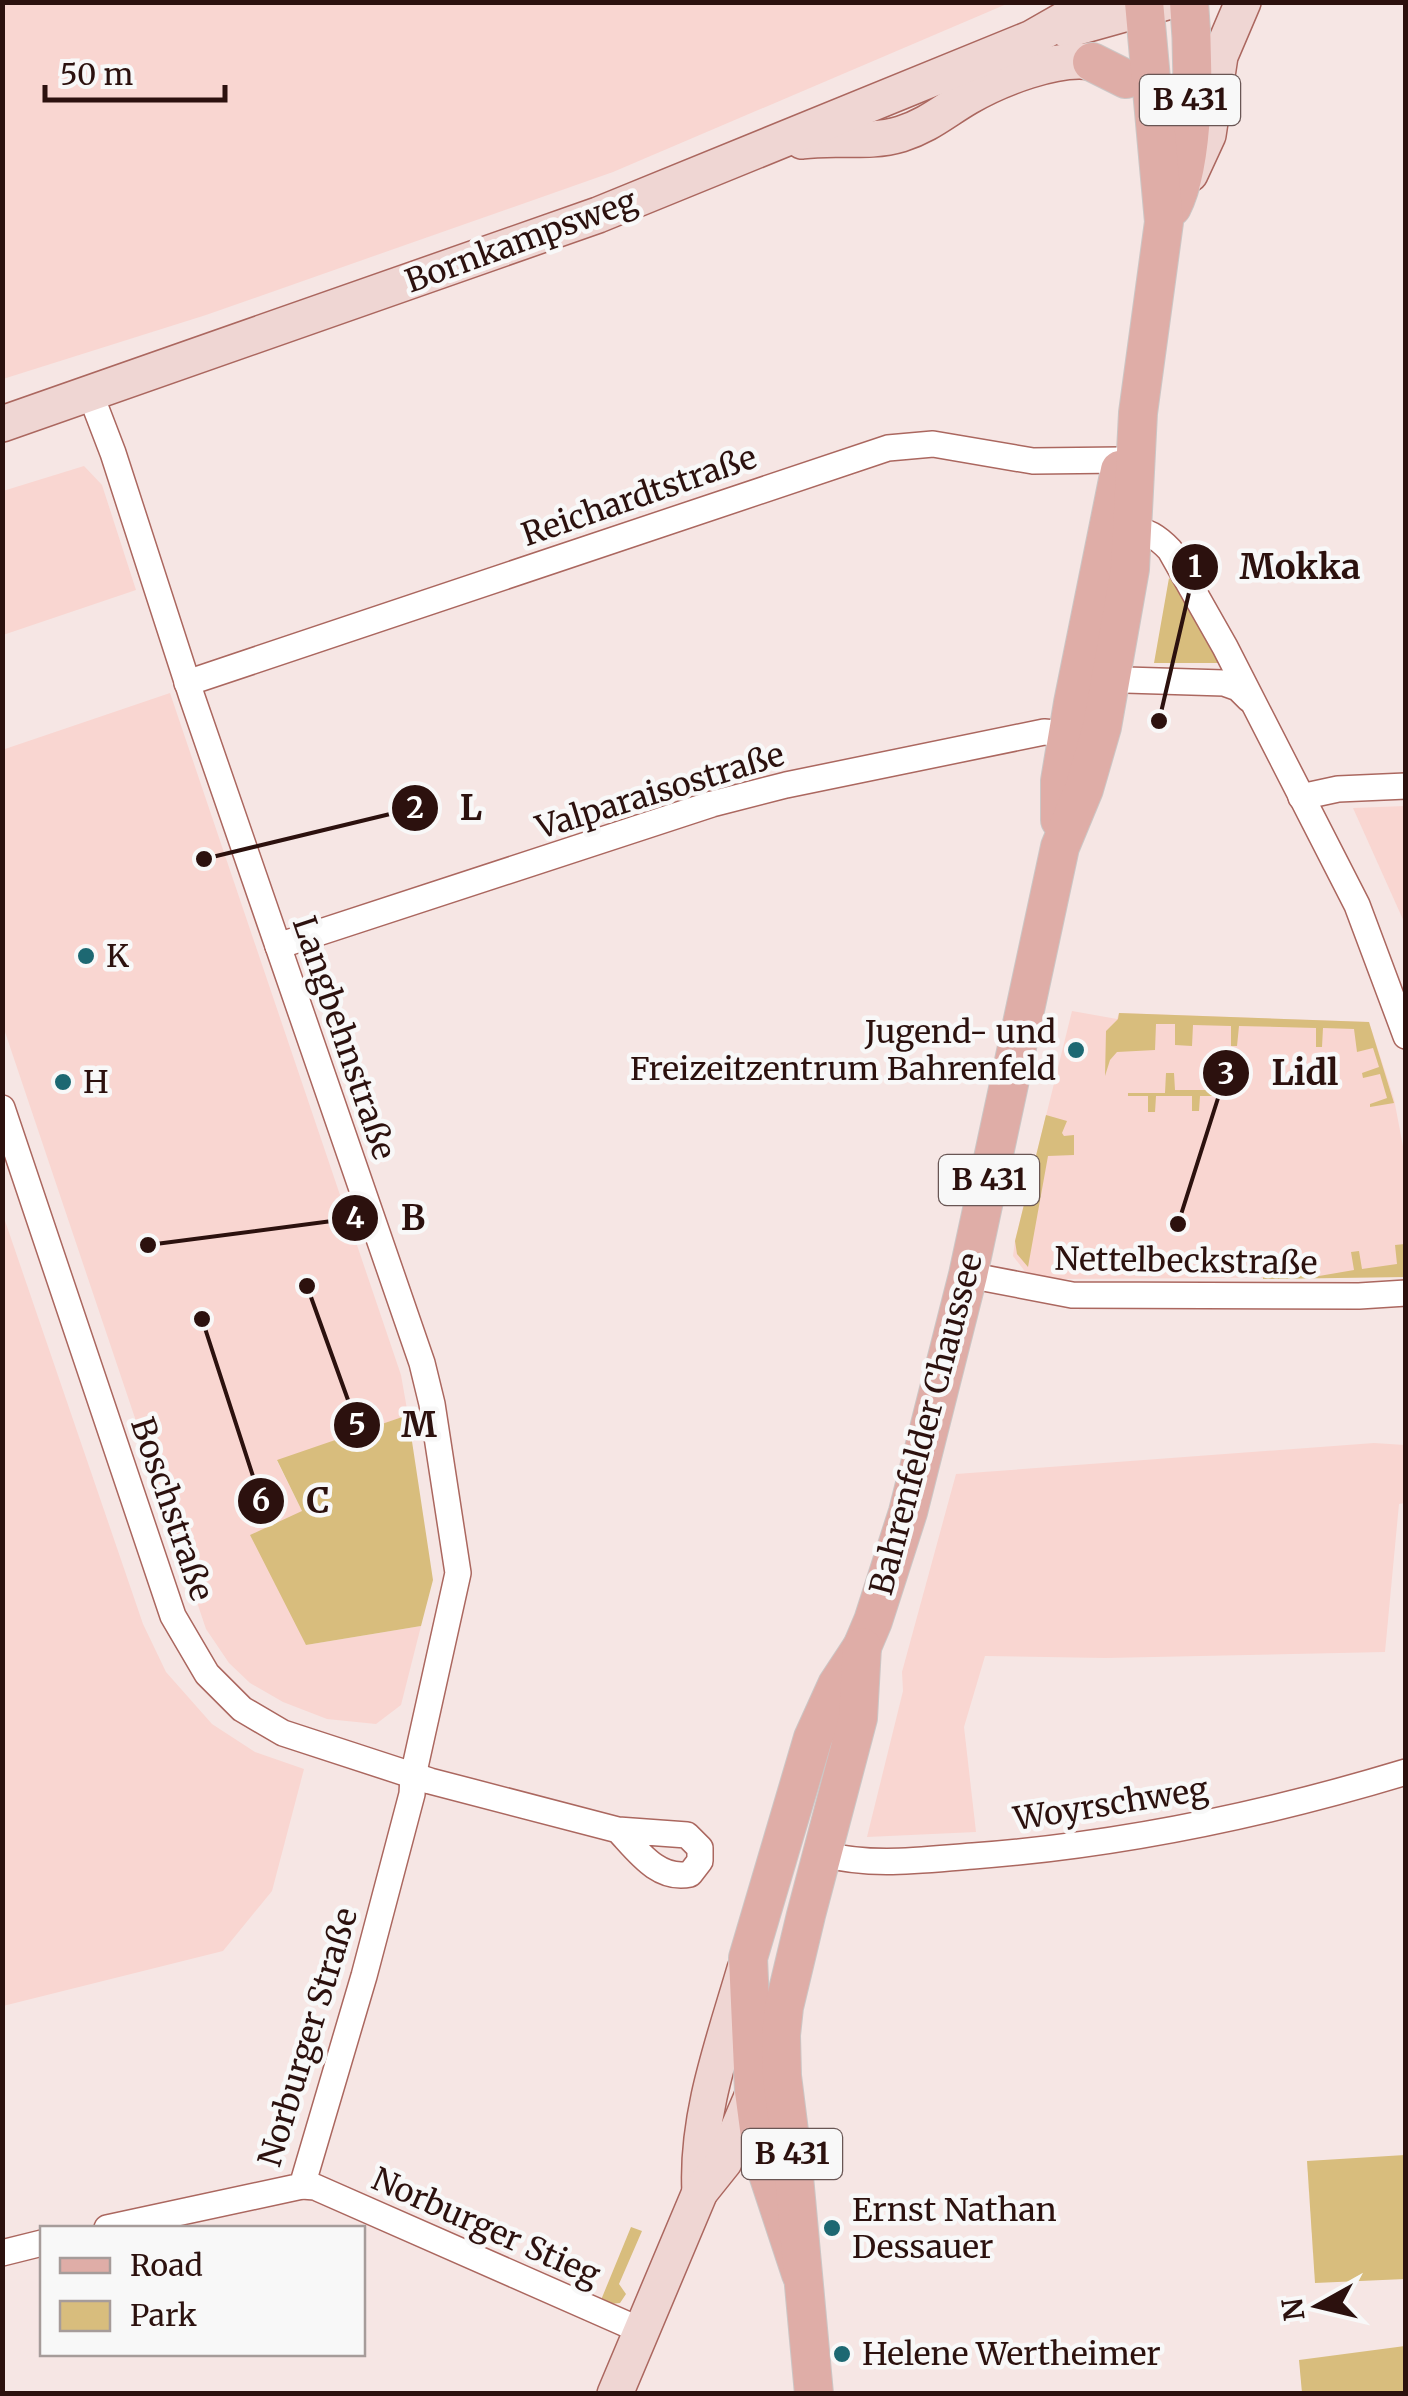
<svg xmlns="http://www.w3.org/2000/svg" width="1408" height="2396" viewBox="0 0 1408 2396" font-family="Merriweather,serif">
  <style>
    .built { fill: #f9d6d1 }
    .green { fill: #d8bd7d }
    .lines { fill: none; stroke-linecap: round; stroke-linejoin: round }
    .street-casing { stroke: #ab675f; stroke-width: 28 }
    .secondary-casing { stroke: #ab675f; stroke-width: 38 }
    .primary-casing { stroke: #ccc6c5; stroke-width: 40 }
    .street { stroke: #fff; stroke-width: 25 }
    .secondary { stroke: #efd6d3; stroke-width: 35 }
    .primary { stroke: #dfada7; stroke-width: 38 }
    .poi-dot { fill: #1d6872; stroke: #f8f8f8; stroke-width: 4 }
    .labels { text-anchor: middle; stroke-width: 9; stroke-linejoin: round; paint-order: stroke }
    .shield { fill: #f8f8f8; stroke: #695654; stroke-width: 2.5 }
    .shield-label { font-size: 30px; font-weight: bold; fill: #2c110e }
    .street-label { font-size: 32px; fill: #2c110e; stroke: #f8f8f8 }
    .poi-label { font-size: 32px; fill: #2c110e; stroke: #f8f8f8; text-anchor: start }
    .leader { fill: none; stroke: #2c110e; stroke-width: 4 }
    .callout-dot { fill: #2c110e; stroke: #f8f8f8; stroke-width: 4 }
    .mark-label { font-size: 30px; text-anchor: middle; font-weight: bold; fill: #fff }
    .callout-label { font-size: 35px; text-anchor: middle; font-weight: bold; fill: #2c110e; stroke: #f8f8f8; stroke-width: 9; stroke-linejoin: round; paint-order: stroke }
  </style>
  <rect width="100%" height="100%" fill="#f6e6e4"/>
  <g class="built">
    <polygon points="3,2 1009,2 1009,3 613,172 206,315 3,379"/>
    <polygon points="84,466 102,485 136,590 3,635 3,491"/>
    <polygon points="170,693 401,1375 408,1415 277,1461 302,1511 306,1645 421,1626 401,1705 376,1724 327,1719 283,1702 250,1683 229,1663 206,1629 3,1026 2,750"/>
    <polygon points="1405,806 1406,806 1405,924 1353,808"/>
    <polygon points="1072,1011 1117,1019 1119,1013 1369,1022 1394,1099 1405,1157 1405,1277 1053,1279 1027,1274 1013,1256 1015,1241"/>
    <polygon points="2,1212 143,1624 166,1672 212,1724 255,1752 304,1769 272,1891 223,1951 3,2006"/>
    <polygon points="1374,1443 1405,1445 1405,1503 1399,1504 1385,1652 1106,1658 985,1656 964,1727 976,1832 867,1837 903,1691 902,1672 956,1474"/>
  </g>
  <g class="green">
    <polygon points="1169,578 1176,585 1210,647 1224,663 1154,663"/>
    <polygon points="1119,1013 1369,1022 1394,1103 1370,1107 1370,1104 1387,1098 1380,1074 1363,1078 1362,1073 1379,1067 1373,1048 1357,1052 1354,1029 1323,1028 1322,1047 1316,1047 1316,1028 1239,1026 1237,1046 1231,1046 1231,1026 1193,1025 1192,1046 1175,1045 1175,1024 1156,1024 1155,1050 1117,1052 1110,1060 1105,1076 1106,1031 1118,1019"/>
    <polygon points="1220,1072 1228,1073 1228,1096 1200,1096 1199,1111 1192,1111 1192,1096 1156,1096 1155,1112 1148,1112 1148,1096 1128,1096 1128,1093 1165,1093 1166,1073 1174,1073 1175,1090 1219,1090"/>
    <polygon points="1046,1115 1067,1121 1062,1133 1064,1136 1074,1135 1074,1155 1048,1156 1028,1267 1017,1254 1015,1241"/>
    <polygon points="1405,1244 1405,1277 1263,1279 1263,1269 1297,1269 1317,1260 1319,1276 1354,1270 1351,1252 1359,1251 1362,1269 1397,1264 1395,1245"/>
    <polygon points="408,1415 433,1580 421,1626 306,1645 250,1535 302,1511 277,1460"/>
    <polygon points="1405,2155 1405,2279 1315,2283 1307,2161"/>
    <polygon points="631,2227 642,2231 619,2284 626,2294 620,2303 610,2304 601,2300"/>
    <polygon points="1405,2346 1405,2393 1302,2393 1299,2360"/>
  </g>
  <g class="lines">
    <g class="street-casing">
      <g id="street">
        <polyline points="90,393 113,453 192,697 422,1363 432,1404 458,1573 413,1776 412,1794 364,1976 302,2186 107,2228"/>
        <path d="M1119 535C1139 524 1156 535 1170 550L1225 647 1357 905 1406 1036"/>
        <polyline points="1099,666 1126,680 1224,683 1238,688 1249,699"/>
        <polyline points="187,683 888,448 933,444 1033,461 1123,460"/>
        <polyline points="1301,797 1338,789 1406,786"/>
        <polyline points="278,946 712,804 786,785 1044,732 1068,734"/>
        <path d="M2 1108 173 1616 207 1674 242 1709 283 1733 430 1781 618 1830 687 1835 700 1848V1861L690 1874C658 1881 637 1850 618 1830"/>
        <polyline points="968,1275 1072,1295 1359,1296 1406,1293"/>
        <path d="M822 1854C873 1867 921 1860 973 1856 1120 1845 1264 1815 1406 1772"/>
        <polyline points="302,2186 315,2187 642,2331"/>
        <polyline points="2,2253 42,2243"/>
      </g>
    </g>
    <g class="secondary-casing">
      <g id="secondary">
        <polyline points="1067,30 1167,2"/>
        <path d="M802 141C836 136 868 144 901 134 929 125 944 111 968 97 999 79 1057 56 1092 62"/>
        <polyline points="1190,174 1208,135 1220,56 1243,2"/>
        <polyline points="2,424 598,215 1032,38 1095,2"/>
        <path d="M700 2192C696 2116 724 2041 745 1969"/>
        <polyline points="615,2394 700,2192 724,2162 757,2085"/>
      </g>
    </g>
    <g class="primary-casing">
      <g id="primary">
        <polyline points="1092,62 1126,79"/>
        <path d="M1172 207C1196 160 1194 56 1189 2"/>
        <polyline points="1060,820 1060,781 1073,703 1120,470"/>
        <polyline points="801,2274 763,2159 754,2091 748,1958 813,1738 837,1685 862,1647 873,1621 908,1512 968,1275 1060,847 1084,789 1102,727 1130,569 1138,413 1164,222 1144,2"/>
        <polyline points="814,2394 792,2155 782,2076 781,2035 784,2007 806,1915 858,1718 862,1647"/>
      </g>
    </g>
    <use href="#street" class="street"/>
    <use href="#secondary" class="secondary"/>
    <use href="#primary" class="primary"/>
  </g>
  <g class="poi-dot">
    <circle cx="86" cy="956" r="10"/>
    <circle cx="1076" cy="1050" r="10"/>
    <circle cx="63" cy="1082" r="10"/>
    <circle cx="832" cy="2228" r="10"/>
    <circle cx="842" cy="2354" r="10"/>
  </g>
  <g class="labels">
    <g class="shield">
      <rect x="1140" y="75" width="100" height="50" rx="8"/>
      <rect x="939" y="1155" width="100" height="50" rx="8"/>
      <rect x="742" y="2129" width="100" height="50" rx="8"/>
    </g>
    <g class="shield-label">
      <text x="1190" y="110">B 431</text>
      <text x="989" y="1190">B 431</text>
      <text x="792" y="2164">B 431</text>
    </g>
    <g class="street-label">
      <text transform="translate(521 241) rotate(-20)" y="11">Bornkampsweg</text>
      <text transform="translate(639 496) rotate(-19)" y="11">Reichardtstraße</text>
      <text transform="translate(660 791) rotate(-17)" y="11">Valparaisostraße</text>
      <text transform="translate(344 1038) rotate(71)" y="11">Langbehnstraße</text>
      <text transform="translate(1186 1261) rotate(1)" y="11">Nettelbeckstraße</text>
      <text transform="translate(926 1424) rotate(-75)" y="11">Bahrenfelder Chaussee</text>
      <text transform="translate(172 1509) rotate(71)" y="11">Boschstraße</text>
      <text transform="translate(1111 1804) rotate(-9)" y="11">Woyrschweg</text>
      <text transform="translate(308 2037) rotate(-73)" y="11">Norburger Straße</text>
      <text transform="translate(486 2227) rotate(24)" y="11">Norburger Stieg</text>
    </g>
    <g class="poi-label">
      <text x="106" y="967">K</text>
      <text x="1056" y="1043" text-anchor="end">Jugend- und<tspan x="1056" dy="37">Freizeitzentrum Bahrenfeld</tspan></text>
      <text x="83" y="1093">H</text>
      <text x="852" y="2221">Ernst Nathan<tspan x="852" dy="37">Dessauer</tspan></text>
      <text x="862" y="2365">Helene Wertheimer</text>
    </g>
  </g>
  <path class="leader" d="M1159 721L1195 567M204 859L415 808M1178 1224L1226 1073M148 1245L355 1218M307 1286L357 1425M202 1319L261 1501"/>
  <g class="callout-dot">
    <circle cx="1159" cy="721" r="10"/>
    <circle cx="204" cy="859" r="10"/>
    <circle cx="1178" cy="1224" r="10"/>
    <circle cx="148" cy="1245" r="10"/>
    <circle cx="307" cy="1286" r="10"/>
    <circle cx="202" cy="1319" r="10"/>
    <circle cx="1195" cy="567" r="25"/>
    <circle cx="415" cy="808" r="25"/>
    <circle cx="1226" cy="1073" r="25"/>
    <circle cx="355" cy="1218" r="25"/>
    <circle cx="357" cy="1425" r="25"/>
    <circle cx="261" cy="1501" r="25"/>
  </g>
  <g class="mark-label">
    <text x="1195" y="577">1</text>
    <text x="415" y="818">2</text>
    <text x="1226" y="1084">3</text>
    <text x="355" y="1228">4</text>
    <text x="357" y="1435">5</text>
    <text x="261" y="1511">6</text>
  </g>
  <g class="callout-label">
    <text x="1300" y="579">Mokka</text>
    <text x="471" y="820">L</text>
    <text x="1305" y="1085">Lidl</text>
    <text x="413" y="1230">B</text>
    <text x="419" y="1437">M</text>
    <text x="318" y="1513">C</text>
  </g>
  <rect width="1408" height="2396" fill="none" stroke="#2c110e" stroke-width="10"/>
  <rect x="40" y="2226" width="325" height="130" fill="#f8f8f8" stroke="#a69c9a" stroke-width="2.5"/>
  <rect x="60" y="2258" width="50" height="15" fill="#dfada7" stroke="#a69c9a" stroke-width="2.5"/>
  <text x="130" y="2276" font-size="30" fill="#2c110e">Road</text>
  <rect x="60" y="2301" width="50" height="30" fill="#d8bd7d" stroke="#a69c9a" stroke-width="2.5"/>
  <text x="130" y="2326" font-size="30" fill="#2c110e">Park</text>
  <g transform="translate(1318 2306) rotate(262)" stroke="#f8f8f8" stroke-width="8" paint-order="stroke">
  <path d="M0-8L18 38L0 25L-18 38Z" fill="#2c110e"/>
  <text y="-15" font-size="28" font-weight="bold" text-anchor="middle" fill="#2c110e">N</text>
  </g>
  <path d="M45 85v15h180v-15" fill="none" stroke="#2c110e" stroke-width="5"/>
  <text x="60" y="85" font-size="30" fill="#2c110e" stroke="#f8f8f8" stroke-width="8" paint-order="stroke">50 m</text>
</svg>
